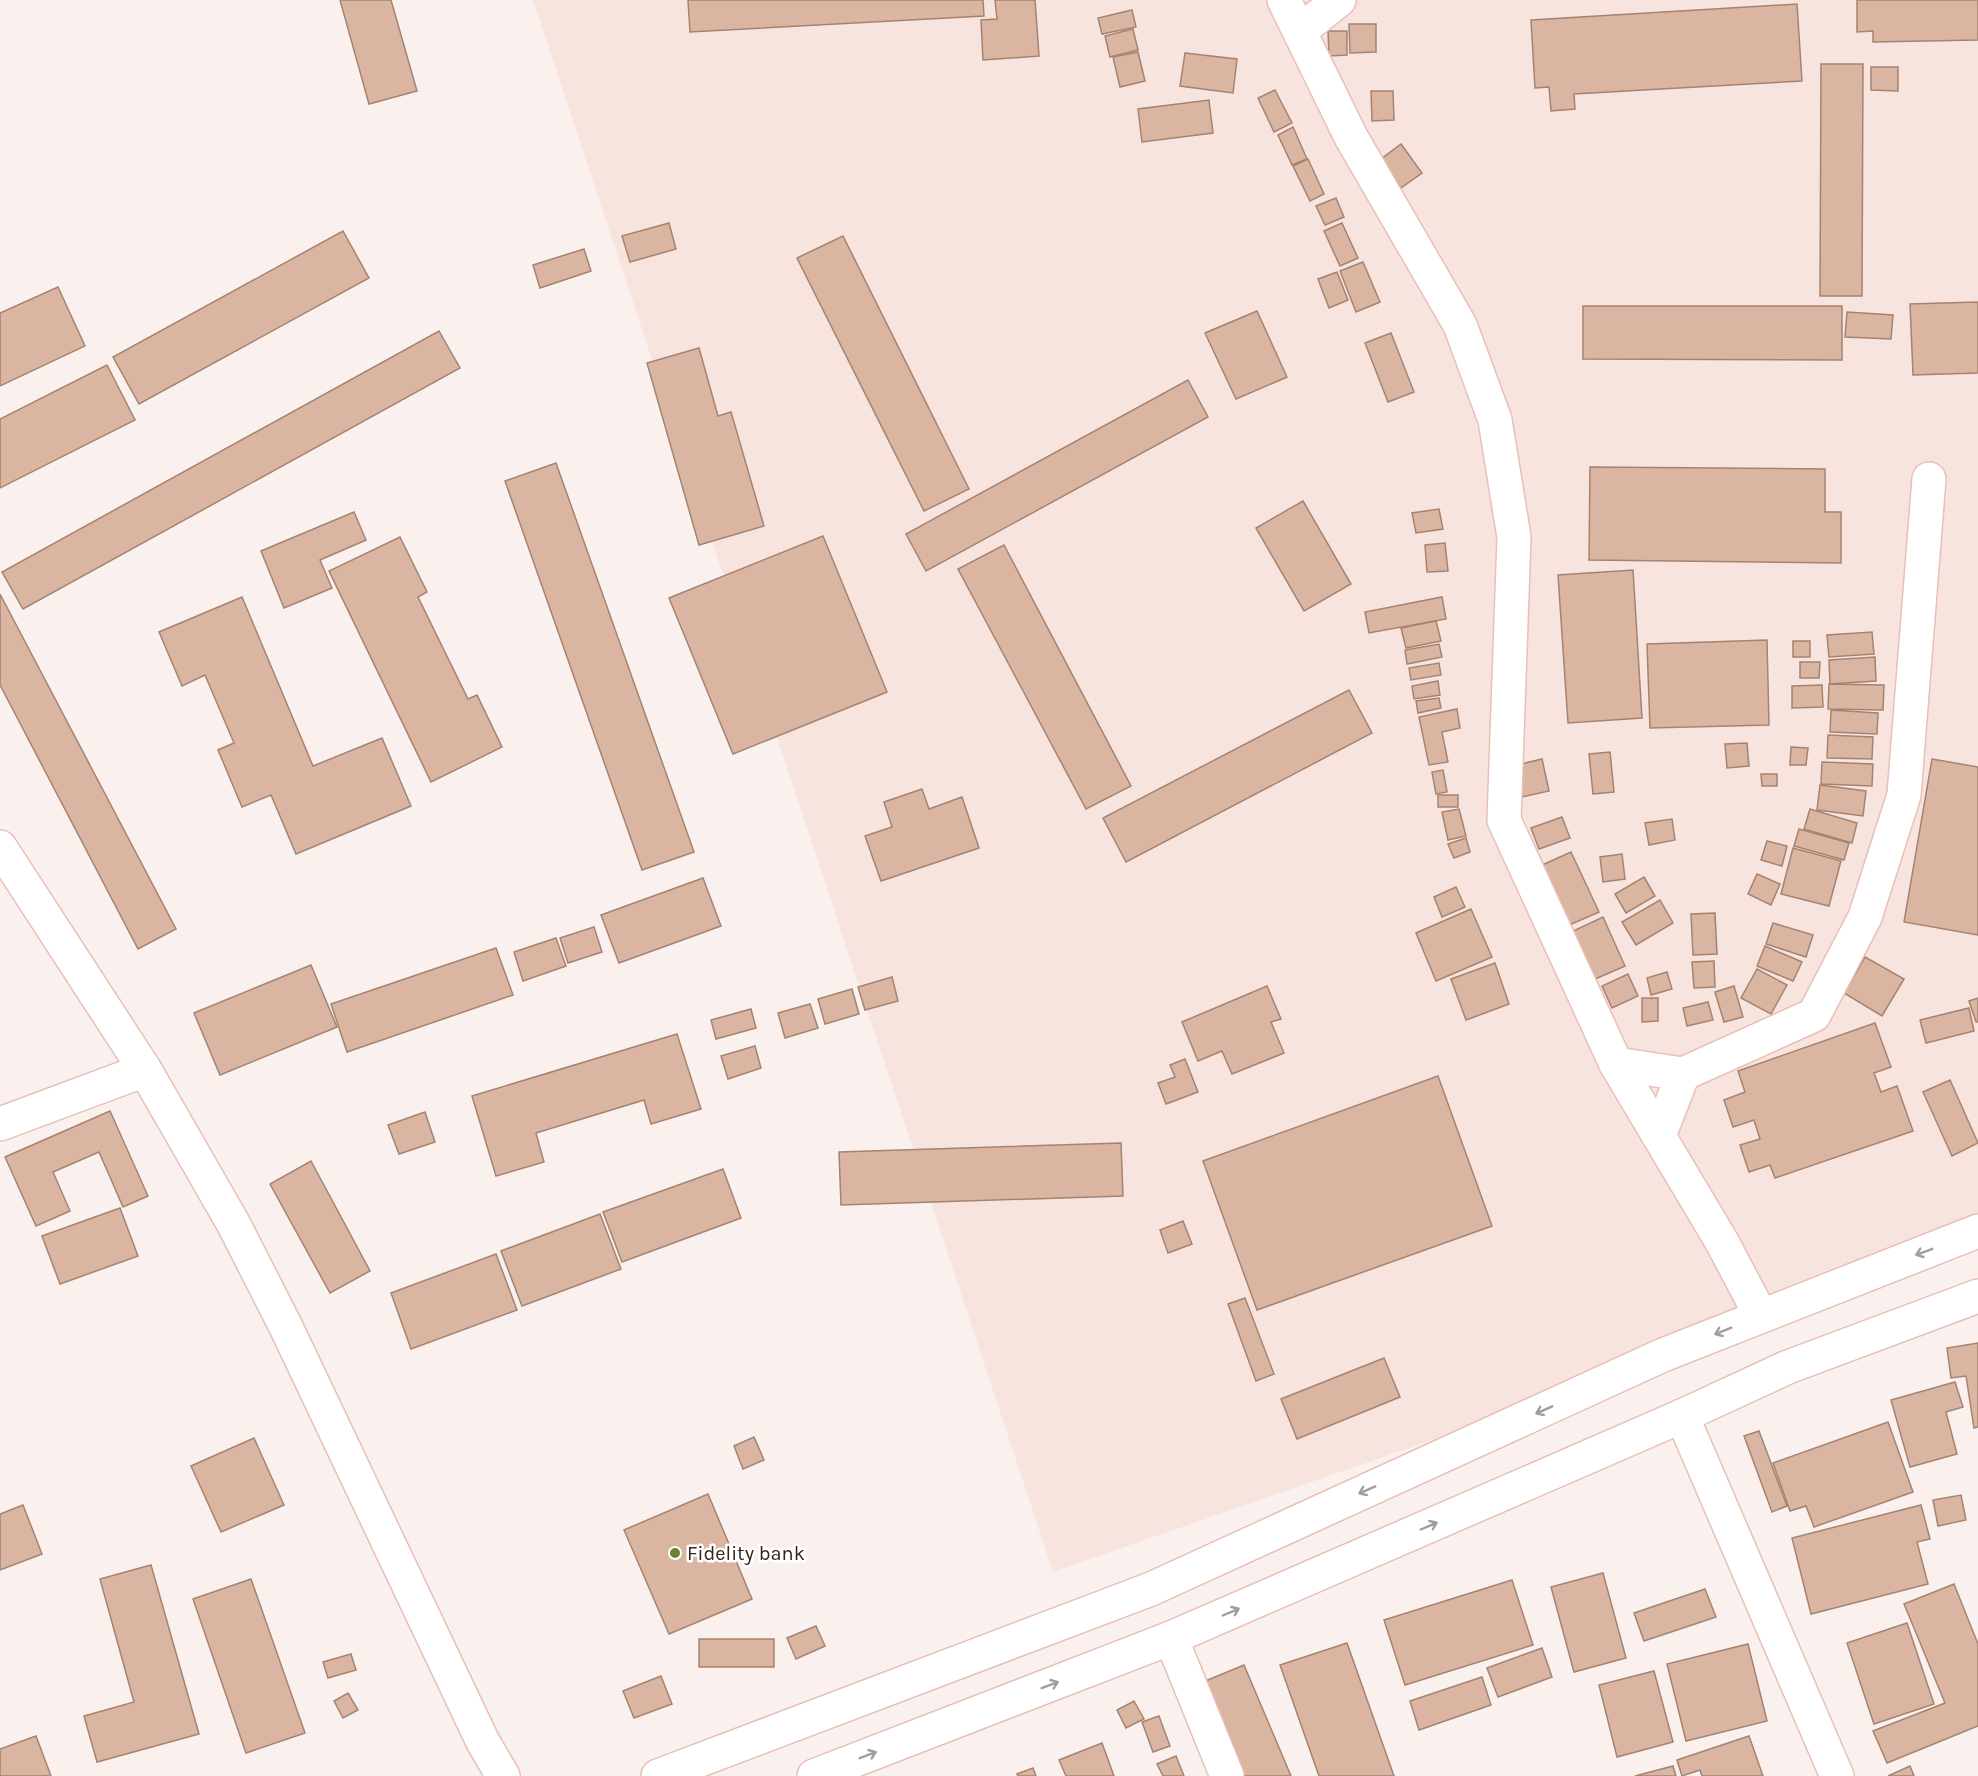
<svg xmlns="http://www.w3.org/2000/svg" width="1978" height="1776" viewBox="0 0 1978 1776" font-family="Karla,sans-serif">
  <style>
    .built { fill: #f8e4df }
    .building { fill: #dab6a2; stroke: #a58370; stroke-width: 1.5 }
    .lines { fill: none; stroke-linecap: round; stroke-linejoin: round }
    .minor-casing { stroke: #e9bfb6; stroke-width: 36 }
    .minor { stroke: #fff; stroke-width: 33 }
    .oneway { stroke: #a39c9b }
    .poi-dot { fill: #6c8233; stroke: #fff; stroke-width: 2 }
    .labels { text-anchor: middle; stroke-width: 5; stroke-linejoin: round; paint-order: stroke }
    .poi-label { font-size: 20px; fill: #332420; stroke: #fff; text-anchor: start }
  </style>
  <rect width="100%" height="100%" fill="#faf1ef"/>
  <polygon class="built" points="533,0 1978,0 1978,1250 1053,1572"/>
  <g class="building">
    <polygon points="340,0 391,0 417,91 369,104"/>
    <polygon points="688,0 983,0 984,16 690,32"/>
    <polygon points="995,0 1035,0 1039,56 983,60 981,20 997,19"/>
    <polygon points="1857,0 1978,0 1978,40 1873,42 1873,31 1857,32"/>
    <polygon points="1797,4 1802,81 1574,94 1575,109 1551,111 1549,87 1535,88 1531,20"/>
    <polygon points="1132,10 1136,27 1102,34 1098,18"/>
    <polygon points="1349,24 1376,24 1376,52 1350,53"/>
    <polygon points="1133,29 1138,50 1110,57 1105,36"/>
    <polygon points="1328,31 1347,31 1347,55 1329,56"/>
    <polygon points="1138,52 1145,81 1120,87 1113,57"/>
    <polygon points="1185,53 1237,59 1233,93 1180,86"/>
    <polygon points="1821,64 1863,64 1862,296 1820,296"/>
    <polygon points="1871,67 1898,67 1898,91 1871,90"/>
    <polygon points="1275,90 1292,123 1274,132 1258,98"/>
    <polygon points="1371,91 1393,91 1394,120 1372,121"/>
    <polygon points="1209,100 1213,133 1142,142 1138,109"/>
    <polygon points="1293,127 1307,159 1292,165 1278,135"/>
    <polygon points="1401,144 1422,173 1401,188 1381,159"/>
    <polygon points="1308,159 1324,194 1310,201 1293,166"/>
    <polygon points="1336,198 1344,217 1325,225 1316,206"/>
    <polygon points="669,223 676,249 630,262 622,236"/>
    <polygon points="1342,223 1358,258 1340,266 1324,231"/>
    <polygon points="343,231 369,278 139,404 113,357"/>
    <polygon points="843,236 969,489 924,511 797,258"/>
    <polygon points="584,249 591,271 540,288 533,265"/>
    <polygon points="1363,262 1380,302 1356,312 1340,271"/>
    <polygon points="1337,272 1348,300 1329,308 1318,279"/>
    <polygon points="58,287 85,346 0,386 0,313"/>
    <polygon points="1978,302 1978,373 1913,375 1910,304"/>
    <polygon points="1583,306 1842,306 1842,360 1583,359"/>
    <polygon points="1257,311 1287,377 1236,399 1205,333"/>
    <polygon points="1847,312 1893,315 1891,339 1845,337"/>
    <polygon points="439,331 460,368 23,609 2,572"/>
    <polygon points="1391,333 1414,392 1388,402 1365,343"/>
    <polygon points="699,348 718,416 731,412 764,526 699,545 647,363"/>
    <polygon points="107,365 135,420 0,488 0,419"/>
    <polygon points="1188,380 1208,417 926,571 906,534"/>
    <polygon points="556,463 694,852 642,870 505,481"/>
    <polygon points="1590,467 1825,469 1825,512 1841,512 1841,563 1589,560"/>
    <polygon points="1303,501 1351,584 1304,611 1256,528"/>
    <polygon points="1439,509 1443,529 1416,533 1412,513"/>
    <polygon points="354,512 366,540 320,560 332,588 284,608 261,551"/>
    <polygon points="823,536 887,692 733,754 669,598"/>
    <polygon points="400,537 427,592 418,597 468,699 477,695 502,747 431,782 329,571"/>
    <polygon points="1445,543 1448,571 1427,572 1425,545"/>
    <polygon points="1004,545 1131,786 1086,809 958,569"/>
    <polygon points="1633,570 1642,718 1568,723 1558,575"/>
    <polygon points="0,594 176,929 138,949 0,685"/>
    <polygon points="242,597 313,766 382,738 411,806 296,854 271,795 242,807 218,750 234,743 205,675 182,686 159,632"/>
    <polygon points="1442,597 1446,619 1369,633 1365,612"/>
    <polygon points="1436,621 1441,641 1406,648 1401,628"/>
    <polygon points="1872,632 1874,654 1829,657 1827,635"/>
    <polygon points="1767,640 1769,725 1650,728 1647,644"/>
    <rect x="1793" y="641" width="17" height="16"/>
    <polygon points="1439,644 1442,657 1407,664 1405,650"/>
    <polygon points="1875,657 1876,681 1830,684 1829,660"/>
    <polygon points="1800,662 1820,662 1819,678 1800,678"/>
    <polygon points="1439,663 1441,675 1411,680 1409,668"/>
    <polygon points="1438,681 1440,695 1414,699 1412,686"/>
    <polygon points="1829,684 1884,685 1883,710 1828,709"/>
    <polygon points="1822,685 1823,707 1792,708 1792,686"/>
    <polygon points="1349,690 1372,733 1126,862 1103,818"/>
    <polygon points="1439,698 1441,708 1418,713 1416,701"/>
    <polygon points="1457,709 1460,728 1442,732 1448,762 1429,765 1419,717"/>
    <polygon points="1831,710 1878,713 1877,734 1830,732"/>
    <polygon points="1828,735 1873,737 1872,759 1827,758"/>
    <polygon points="1747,743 1749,766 1727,768 1725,744"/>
    <polygon points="1791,747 1808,748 1806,765 1790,765"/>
    <polygon points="1610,752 1614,792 1593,794 1589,754"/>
    <polygon points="1542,759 1549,791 1517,798 1509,767"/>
    <polygon points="1932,759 1978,767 1978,935 1904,922"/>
    <polygon points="1822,762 1873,764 1872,786 1821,784"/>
    <polygon points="1443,770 1447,792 1436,794 1432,772"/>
    <polygon points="1761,774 1777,774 1777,786 1762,786"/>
    <polygon points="1820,785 1866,791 1863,816 1817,810"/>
    <polygon points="922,789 929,809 962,797 979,848 881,881 865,836 892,827 884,802"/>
    <rect x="1438" y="795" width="20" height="12"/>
    <polygon points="1459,809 1466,836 1448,840 1442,812"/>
    <polygon points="1810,809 1857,823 1852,843 1804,829"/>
    <polygon points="1562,817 1570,838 1539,849 1531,828"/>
    <polygon points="1672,819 1675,840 1649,845 1645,823"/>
    <polygon points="1799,829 1849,843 1844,860 1794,846"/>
    <polygon points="1466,838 1470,852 1454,858 1448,844"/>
    <polygon points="1767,841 1787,846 1782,866 1761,860"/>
    <polygon points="1793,848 1841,861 1829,906 1781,894"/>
    <polygon points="1571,852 1599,912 1567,926 1540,866"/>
    <polygon points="1622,854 1625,879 1603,882 1600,857"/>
    <polygon points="1757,874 1780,884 1771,905 1748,894"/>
    <polygon points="1644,877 1655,896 1626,913 1615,894"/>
    <polygon points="703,878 721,926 619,963 601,915"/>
    <polygon points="1456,887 1465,907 1442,917 1434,897"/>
    <polygon points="1660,900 1673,923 1636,945 1622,922"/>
    <polygon points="1471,909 1492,957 1436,981 1416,933"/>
    <polygon points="1715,913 1717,954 1693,955 1691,914"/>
    <polygon points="1603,917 1625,966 1593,980 1571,932"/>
    <polygon points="1773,923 1813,935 1806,957 1766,944"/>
    <polygon points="594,927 602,952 568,963 560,938"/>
    <polygon points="556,938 566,966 523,981 514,952"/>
    <polygon points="1765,946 1802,962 1793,981 1757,966"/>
    <polygon points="496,948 513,995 347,1052 331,1004"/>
    <polygon points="1865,957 1904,979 1882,1016 1844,993"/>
    <polygon points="1714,961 1715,987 1694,988 1692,962"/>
    <polygon points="1495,963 1509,1004 1466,1020 1451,979"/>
    <polygon points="311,965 337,1027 220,1075 194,1013"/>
    <polygon points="1757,969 1787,985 1771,1014 1741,998"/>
    <polygon points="1667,972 1672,989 1651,995 1647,978"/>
    <polygon points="1628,974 1638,996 1612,1008 1602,986"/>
    <polygon points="892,977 898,1001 865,1010 858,987"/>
    <polygon points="1267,986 1281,1019 1271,1022 1284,1053 1232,1074 1222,1051 1198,1061 1182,1022"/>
    <polygon points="1734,986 1743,1017 1724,1022 1715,992"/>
    <polygon points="852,989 859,1014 825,1024 818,999"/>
    <polygon points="1642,998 1658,998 1658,1021 1642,1022"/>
    <polygon points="1978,998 1978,1022 1976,1022 1969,1001"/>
    <polygon points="1708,1002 1713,1020 1687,1026 1683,1008"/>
    <polygon points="810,1004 818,1028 785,1038 778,1013"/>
    <polygon points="1969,1008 1974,1031 1926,1043 1920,1020"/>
    <polygon points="751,1009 756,1028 716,1039 711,1020"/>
    <polygon points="1875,1023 1891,1067 1874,1073 1881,1092 1897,1086 1913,1131 1775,1178 1770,1165 1749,1172 1740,1145 1760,1139 1754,1120 1733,1127 1724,1100 1745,1092 1738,1071"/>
    <polygon points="677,1034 701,1109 651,1124 644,1100 536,1133 544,1162 496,1176 472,1096"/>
    <polygon points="755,1046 761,1068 728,1079 721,1056"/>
    <polygon points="1185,1059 1198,1092 1166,1104 1158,1083 1175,1077 1170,1065"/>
    <polygon points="1438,1076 1492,1226 1257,1310 1203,1161"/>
    <polygon points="1950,1080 1978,1143 1952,1156 1923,1092"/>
    <polygon points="110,1111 148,1196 123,1207 99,1152 53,1172 70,1211 36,1226 5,1157"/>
    <polygon points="425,1112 435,1142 399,1154 388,1125"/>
    <polygon points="1121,1143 1123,1196 841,1205 839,1152"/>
    <polygon points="311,1161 370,1271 330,1293 270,1184"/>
    <polygon points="723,1169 741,1218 622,1262 603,1212"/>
    <polygon points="120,1208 138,1256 60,1284 42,1236"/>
    <polygon points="600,1214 621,1269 522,1306 501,1251"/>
    <polygon points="1183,1221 1192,1244 1168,1253 1160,1230"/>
    <polygon points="496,1254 517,1310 411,1349 391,1293"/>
    <polygon points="1245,1298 1274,1374 1256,1381 1228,1304"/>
    <polygon points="1978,1343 1978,1427 1974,1428 1966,1376 1951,1378 1947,1348"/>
    <polygon points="1384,1358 1400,1397 1297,1439 1281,1399"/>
    <polygon points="1955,1382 1963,1407 1946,1412 1957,1454 1910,1467 1891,1400"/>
    <polygon points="1888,1422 1913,1492 1814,1527 1806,1506 1790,1511 1773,1463"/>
    <polygon points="1759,1431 1787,1506 1772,1512 1744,1436"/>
    <polygon points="754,1437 764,1460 743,1469 734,1446"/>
    <polygon points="254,1438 284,1505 221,1532 191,1466"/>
    <polygon points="708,1494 752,1599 669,1634 624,1530"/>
    <polygon points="1961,1495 1966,1520 1938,1526 1933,1500"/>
    <polygon points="23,1505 42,1554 0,1570 0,1514"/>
    <polygon points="1921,1505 1930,1539 1917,1542 1928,1584 1811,1614 1792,1538"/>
    <polygon points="151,1565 199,1734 97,1762 84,1716 134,1702 100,1579"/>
    <polygon points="1603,1573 1626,1658 1574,1672 1551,1587"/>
    <polygon points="251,1579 305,1733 246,1753 193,1599"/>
    <polygon points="1512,1580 1533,1645 1405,1685 1384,1620"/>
    <polygon points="1954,1584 1978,1644 1978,1726 1887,1763 1873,1731 1945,1703 1904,1604"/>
    <polygon points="1705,1589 1716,1617 1644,1641 1634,1613"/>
    <polygon points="1907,1623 1934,1704 1874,1724 1847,1643"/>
    <polygon points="816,1626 825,1646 796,1659 787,1638"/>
    <rect x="699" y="1639" width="75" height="28"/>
    <polygon points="1347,1643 1394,1776 1319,1776 1280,1665"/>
    <polygon points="1748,1644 1767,1721 1686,1741 1667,1664"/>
    <polygon points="1542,1648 1552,1677 1498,1697 1487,1668"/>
    <polygon points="351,1654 356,1670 328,1678 323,1662"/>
    <polygon points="1244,1665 1291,1776 1243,1776 1203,1682"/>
    <polygon points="1654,1671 1673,1742 1617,1757 1599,1685"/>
    <polygon points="661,1676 672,1704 634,1718 623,1691"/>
    <polygon points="1482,1677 1491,1705 1419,1730 1410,1701"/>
    <polygon points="348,1693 358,1710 343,1718 334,1701"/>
    <polygon points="1134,1701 1144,1719 1126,1728 1117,1710"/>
    <polygon points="1159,1716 1170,1746 1153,1752 1142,1722"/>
    <polygon points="36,1736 51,1776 0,1776 0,1749"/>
    <polygon points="1749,1736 1763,1776 1702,1776 1700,1770 1682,1776 1677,1760"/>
    <polygon points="1102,1743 1114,1776 1066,1776 1059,1760"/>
    <polygon points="1176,1756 1184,1776 1163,1776 1157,1764"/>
    <polygon points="1673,1766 1676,1776 1635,1776"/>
    <polygon points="1910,1766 1914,1776 1888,1776"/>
    <polygon points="1033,1768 1036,1776 1018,1776 1017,1774"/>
  </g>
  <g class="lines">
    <g class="minor-casing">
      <g id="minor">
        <polyline points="1284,0 1351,137 1460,325 1495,420 1514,537 1504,820 1616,1064 1722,1242 1761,1316"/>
        <polyline points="1300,31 1339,0"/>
        <polyline points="0,847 145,1070 233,1223 286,1327 483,1742 503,1776"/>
        <polyline points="1616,1064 1683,1074 1814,1015 1865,917 1904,795 1929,479"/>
        <polyline points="0,1124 145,1070"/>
        <polyline points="1659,1136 1683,1074"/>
        <polyline points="1682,1416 1837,1776"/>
        <polyline points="1171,1638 1227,1776"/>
        <polyline points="658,1776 1151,1589 1663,1355 1978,1231"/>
        <polyline points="814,1776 1171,1638 1682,1416 1788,1367 1978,1296"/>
      </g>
    </g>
    <use href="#minor" class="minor"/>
  </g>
  <defs><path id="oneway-shaft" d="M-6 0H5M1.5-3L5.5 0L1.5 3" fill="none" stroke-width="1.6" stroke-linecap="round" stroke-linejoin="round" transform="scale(1.5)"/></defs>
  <g class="oneway">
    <use href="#oneway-shaft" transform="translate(1924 1252) rotate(159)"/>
    <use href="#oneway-shaft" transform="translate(1723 1331) rotate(158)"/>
    <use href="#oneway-shaft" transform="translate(1544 1410) rotate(156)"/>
    <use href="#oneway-shaft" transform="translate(1367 1490) rotate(156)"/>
    <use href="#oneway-shaft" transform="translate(1429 1526) rotate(-23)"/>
    <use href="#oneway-shaft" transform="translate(1231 1612) rotate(-23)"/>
    <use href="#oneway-shaft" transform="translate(1050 1685) rotate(-21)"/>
    <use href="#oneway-shaft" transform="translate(868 1755) rotate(-21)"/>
  </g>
  <circle class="poi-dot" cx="675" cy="1553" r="6"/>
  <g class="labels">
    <g class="poi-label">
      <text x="687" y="1560">Fidelity bank</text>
    </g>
  </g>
</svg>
